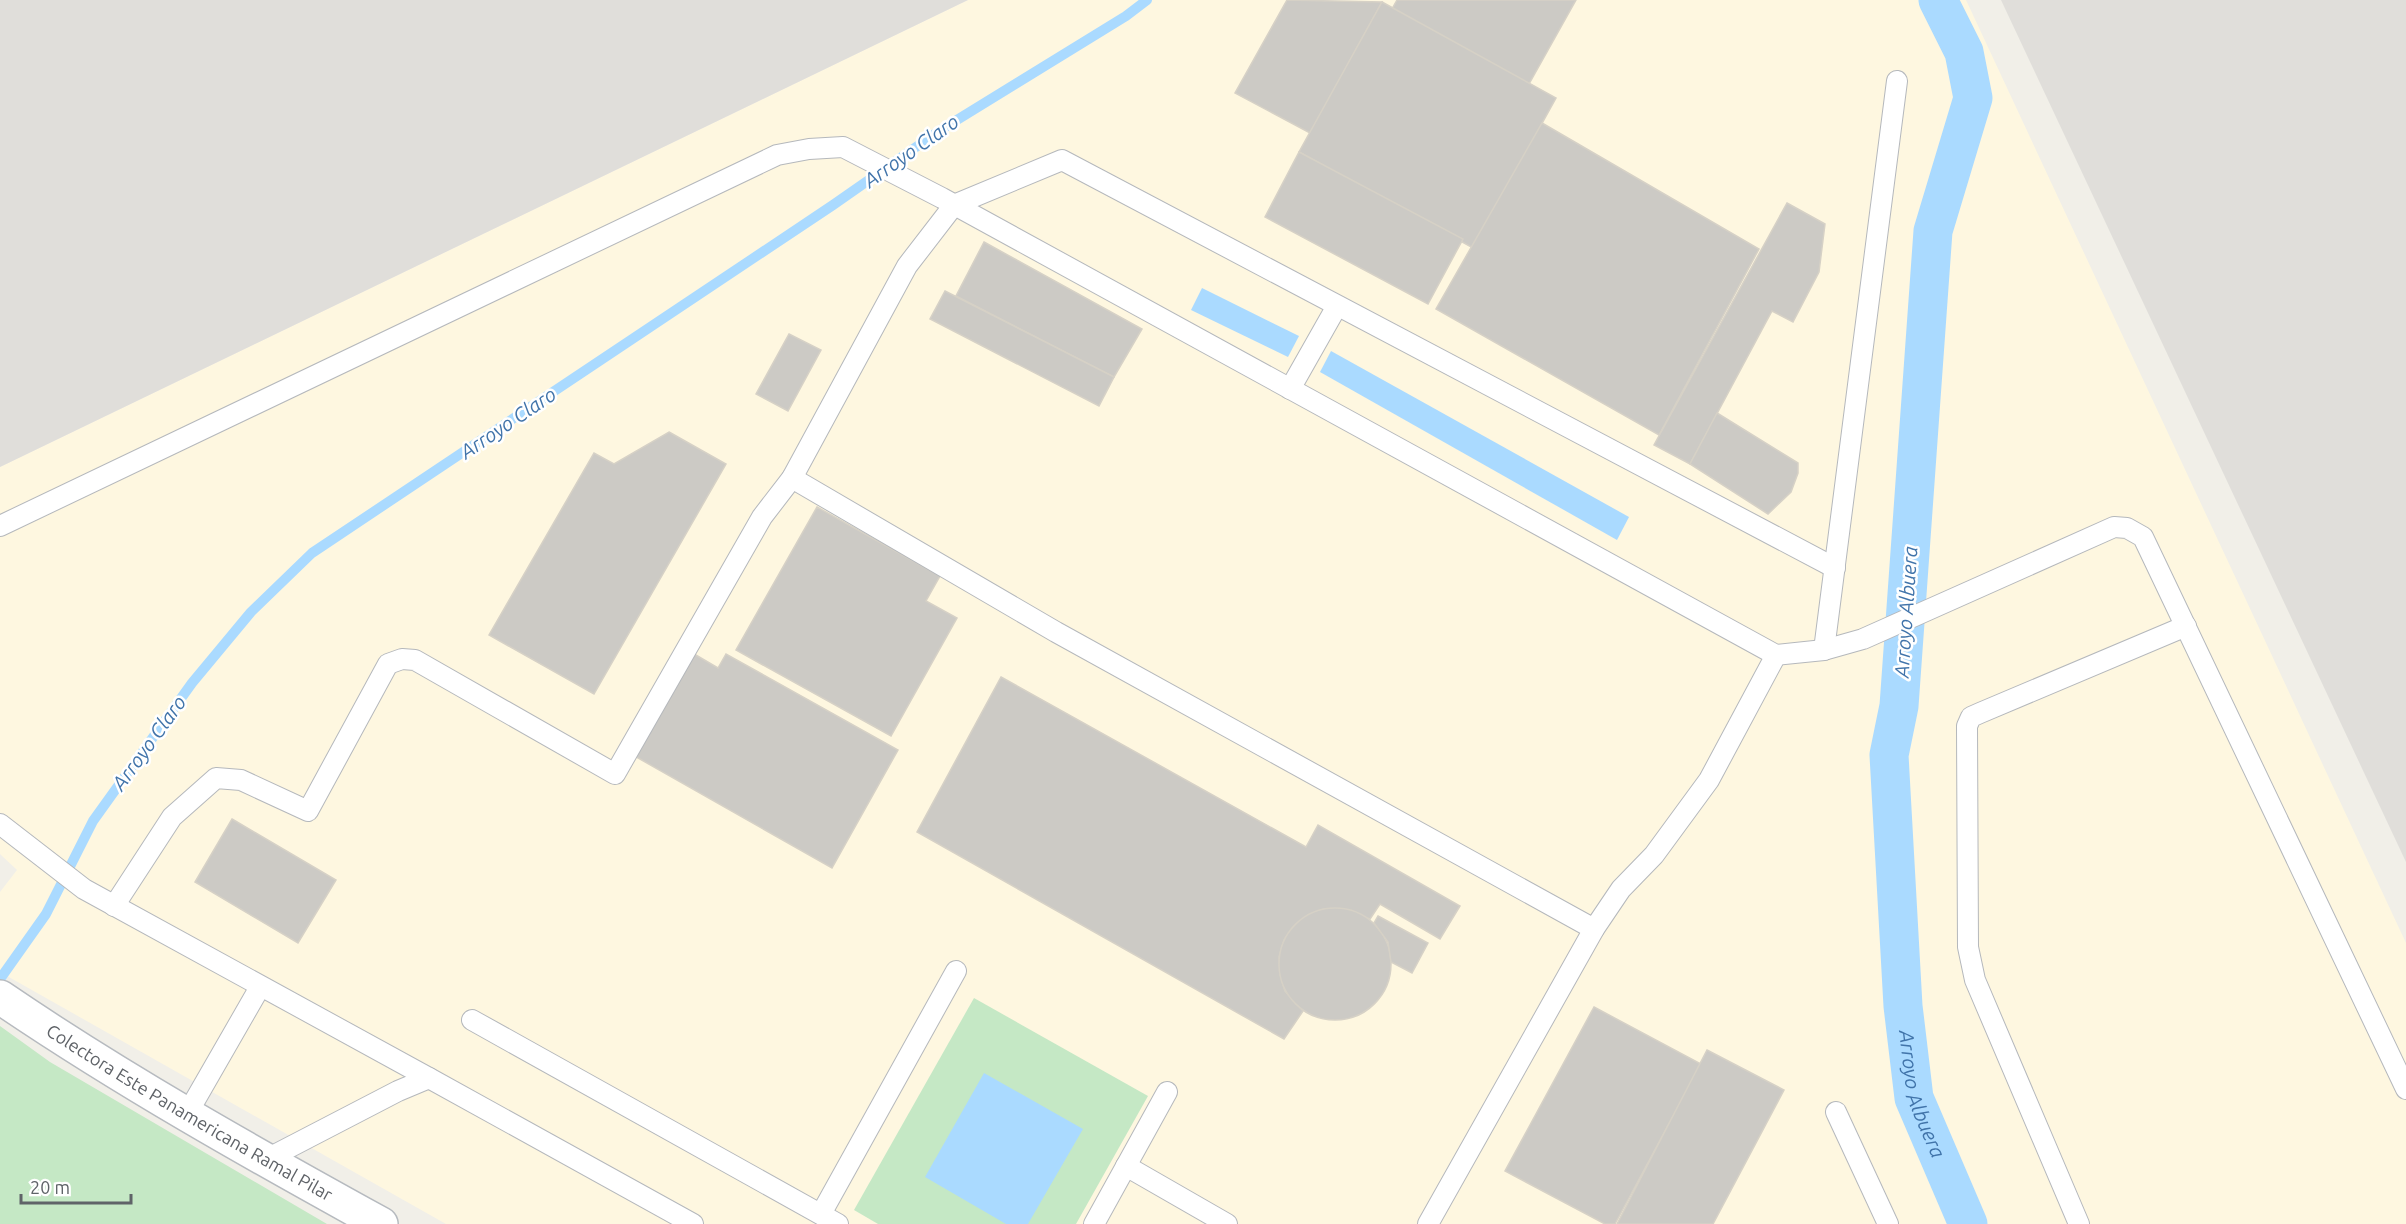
<svg xmlns="http://www.w3.org/2000/svg" width="2406" height="1224" viewBox="0 0 2406 1224" font-family="Ubuntu,sans-serif">
  <style>
    .commercial { fill: #fef7e0 }
    .industrial { fill: #e0deda }
    .green { fill: #c5e8c5 }
    .water { fill: #aadaff }
    .lines { fill: none; stroke-linecap: round; stroke-linejoin: round }
    .stream { stroke: #aadaff; stroke-width: 10 }
    .canal { stroke: #aadaff; stroke-width: 39 }
    .building { fill: #cccac5; stroke: #d6d1c6; stroke-width: 1.5 }
    .lane-casing { stroke: #b5b8bc; stroke-width: 22 }
    .secondary-casing { stroke: #b6babf; stroke-width: 36 }
    .lane { stroke: #fff; stroke-width: 20 }
    .secondary { stroke: #fff; stroke-width: 33 }
    .labels { text-anchor: middle; stroke-width: 5; stroke-linejoin: round; paint-order: stroke }
    .street-label { font-size: 18px; fill: #5f6368; stroke: #fff }
    .water-label { font-size: 20px; font-style: italic; fill: #4174aa; stroke: #fff }
  </style>
  <rect width="100%" height="100%" fill="#f1efe8"/>
  <polygon class="commercial" points="968,0 1966,0 2406,943 2406,1224 446,1224 0,972 0,892 17,870 0,854 0,467"/>
  <g class="industrial">
    <polygon points="0,0 968,0 0,467"/>
    <polygon points="2001,0 2406,0 2406,862"/>
  </g>
  <g class="green">
    <polygon points="974,998 1148,1096 1076,1224 878,1224 854,1210"/>
    <polygon points="0,1026 50,1062 327,1224 0,1224"/>
  </g>
  <g class="water">
    <polygon points="1202,288 1299,336 1288,357 1191,310"/>
    <polygon points="1331,351 1629,517 1617,540 1320,372"/>
    <polygon points="984,1073 1083,1129 1028,1224 1006,1224 925,1177"/>
  </g>
  <g class="lines">
    <polyline class="stream" points="0,979 46,914 93,821 192,683 251,612 312,553 833,205 939,131 1126,16 1147,0"/>
    <path class="canal" id="s1" d="M1938 0 1964 52 1973 98 1933 231 1899 706 1889 755 1903 1006 1914 1098 1968 1224"/>
  </g>
  <g class="building">
    <polygon points="1287,0 1382,2 1310,133 1235,93"/>
    <polygon points="1397,0 1576,0 1529,84 1392,9"/>
    <polygon points="1382,2 1556,98 1473,248 1299,152"/>
    <polygon points="1542,123 1759,249 1659,435 1436,309"/>
    <polygon points="1299,152 1463,239 1428,304 1265,217"/>
    <polygon points="1787,203 1825,224 1819,272 1793,322 1772,311 1690,464 1654,445"/>
    <polygon points="984,242 1142,329 1114,377 956,296"/>
    <polygon points="945,291 1114,377 1099,406 930,319"/>
    <polygon points="789,334 821,350 788,411 756,394"/>
    <polygon points="1717,413 1798,463 1798,473 1791,492 1768,514 1690,464"/>
    <polygon points="669,432 726,464 594,694 489,635 594,453 614,464"/>
    <polygon points="817,507 940,576 926,601 957,618 891,736 736,650"/>
    <polygon points="689,651 718,668 726,654 898,750 832,868 631,754"/>
    <polygon points="1001,677 1306,847 1318,825 1460,906 1440,939 1380,904 1370,919 1342,909 1324,909 1308,915 1294,926 1284,940 1279,957 1280,974 1285,991 1303,1011 1284,1039 917,832"/>
    <polygon points="232,819 336,880 298,943 195,882"/>
    <circle cx="1335" cy="964" r="56"/>
    <polygon points="1378,916 1428,943 1412,973 1391,962 1388,942 1374,923"/>
    <polygon points="1594,1007 1701,1064 1615,1224 1605,1224 1505,1171"/>
    <polygon points="1707,1050 1784,1090 1713,1224 1617,1224"/>
  </g>
  <g class="lines">
    <g class="lane-casing">
      <g id="lane">
        <polyline points="1290,389 1337,306"/>
        <polyline points="792,478 1056,632 1594,929"/>
        <polyline points="0,526 777,155 809,149 843,147 942,198 1776,655 1824,650 1863,639 2114,527 2127,528 2143,537 2406,1089"/>
        <polyline points="1824,650 1897,81"/>
        <polyline points="0,824 84,889 429,1078"/>
        <polyline points="114,906 172,817 216,778 241,780 308,811 388,664 402,659 415,660 615,774 762,517 792,478 907,266 954,205 1062,160 1835,568"/>
        <polyline points="472,1020 838,1224"/>
        <polyline points="1836,1112 1888,1224"/>
        <polyline points="187,1114 260,987"/>
        <polyline points="265,1160 398,1091 429,1078 693,1224"/>
        <polyline points="1126,1166 1227,1224"/>
        <polyline points="821,1214 956,971"/>
        <polyline points="1094,1224 1167,1092"/>
        <polyline points="1428,1224 1594,929 1621,889 1654,855 1709,780 1776,655"/>
        <polyline points="2079,1224 1975,980 1968,947 1967,726 1971,717 1980,713 2186,626"/>
      </g>
    </g>
    <g class="secondary-casing">
      <g id="secondary">
        <path id="s2" d="M0 997C122 1080 252 1153 381 1224"/>
      </g>
    </g>
    <use href="#lane" class="lane"/>
    <use href="#secondary" class="secondary"/>
  </g>
  <g class="labels">
    <g class="street-label">
      <text dy="6" stroke="none"><textPath href="#s2" startOffset="222">Colectora Este Panamericana Ramal Pilar</textPath></text>
    </g>
    <g class="water-label">
      <text transform="translate(911 151) rotate(-35)" y="7">Arroyo Claro</text>
      <text transform="translate(508 423) rotate(-34)" y="7">Arroyo Claro</text>
      <text transform="translate(1906 612) rotate(-86)" y="7">Arroyo Albuera</text>
      <text transform="translate(149 743) rotate(-54)" y="7">Arroyo Claro</text>
      <text dy="7" stroke="none"><textPath href="#s1" startOffset="1112">Arroyo Albuera</textPath></text>
    </g>
  </g>
  <path d="M21 1194v9h110v-9" fill="none" stroke="#5f6368" stroke-width="3"/>
  <text x="30" y="1194" font-size="18" fill="#5f6368" stroke="#ffffff" stroke-width="4.5" paint-order="stroke">20 m</text>
</svg>
